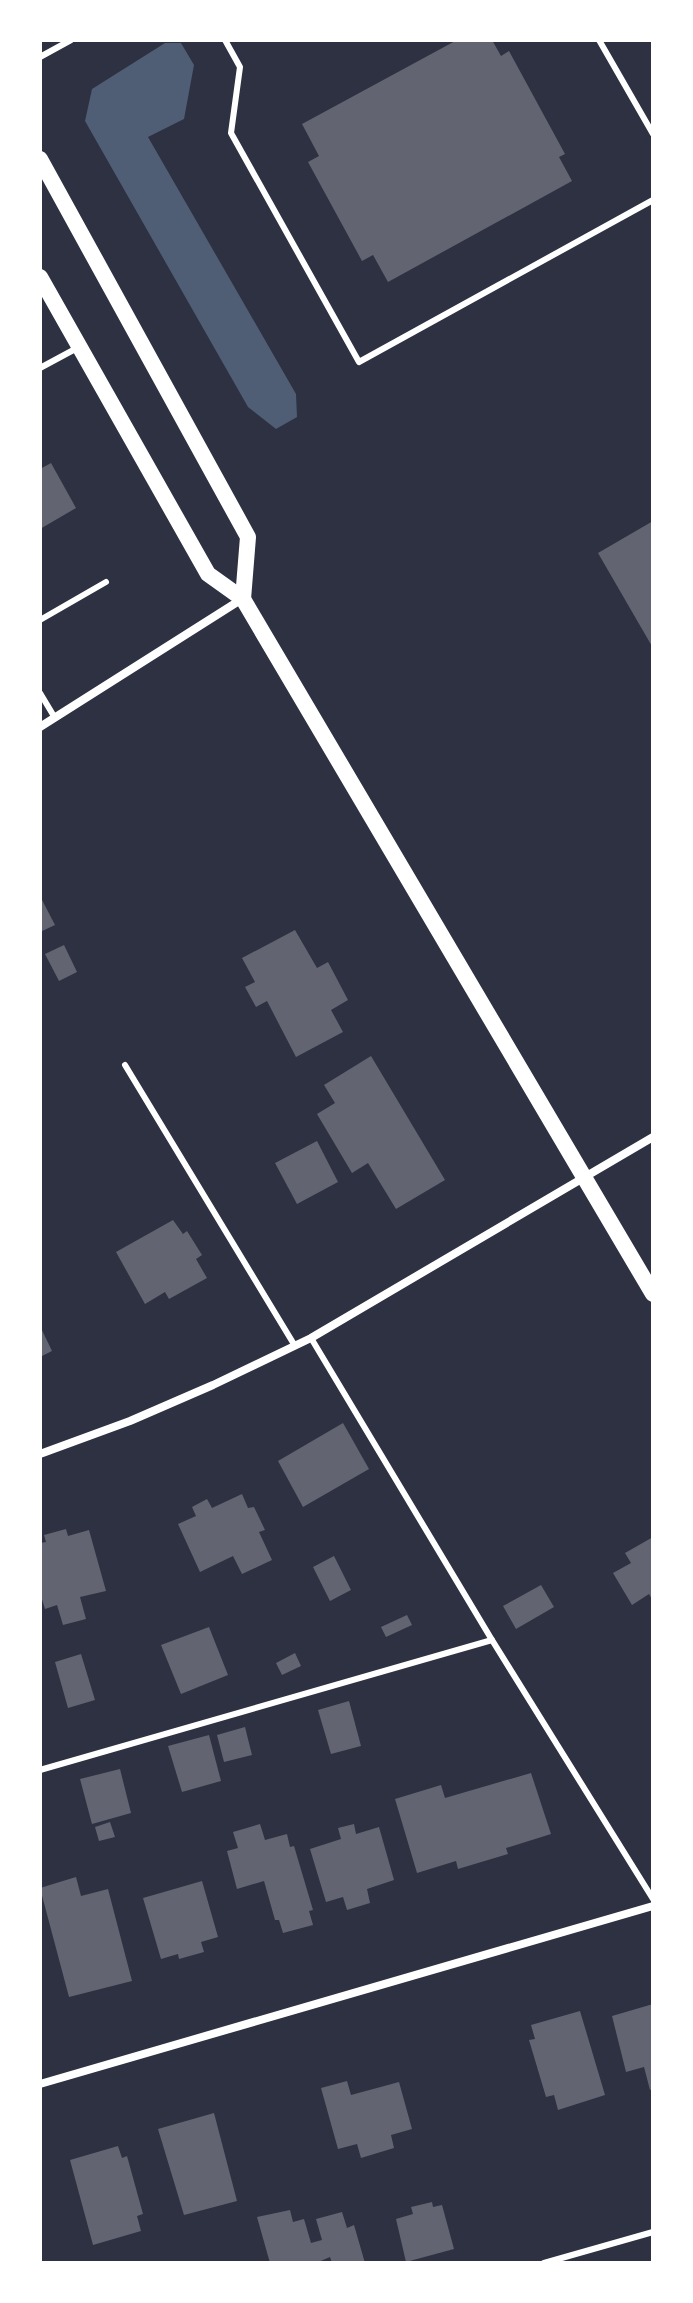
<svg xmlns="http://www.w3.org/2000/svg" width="693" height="2303" viewBox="0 0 693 2303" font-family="Overpass,sans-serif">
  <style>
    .water { fill: #4f5d75 }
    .building { fill: #626471 }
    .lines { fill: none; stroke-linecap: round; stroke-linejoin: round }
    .service { stroke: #fff; stroke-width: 6 }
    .minor { stroke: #fff; stroke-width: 8 }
    .secondary { stroke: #fff; stroke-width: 16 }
  </style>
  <rect width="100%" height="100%" fill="#2d3142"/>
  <polygon class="water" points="165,43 181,43 194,65 184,119 148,137 296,394 297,417 276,429 248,407 85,121 92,89"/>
  <g class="building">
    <polygon points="457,40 492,40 501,56 509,51 565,154 559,157 572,181 388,282 373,255 362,261 308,162 319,156 302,124"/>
    <polygon points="51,463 76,508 40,529 40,469"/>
    <polygon points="653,521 653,648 598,553"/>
    <polygon points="40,896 55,925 40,932"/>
    <polygon points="295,930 317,968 328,962 348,1000 331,1010 343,1032 296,1057 267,1001 256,1007 245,987 255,982 242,958"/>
    <polygon points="64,945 77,972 59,981 45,954"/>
    <polygon points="371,1056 445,1180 396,1209 368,1163 352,1173 317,1114 335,1103 324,1085"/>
    <polygon points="317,1141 338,1182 297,1204 275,1163"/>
    <polygon points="173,1220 183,1234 187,1231 202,1255 196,1259 207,1278 169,1299 165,1292 145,1304 116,1252"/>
    <polygon points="40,1326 52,1351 40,1357"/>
    <polygon points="343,1423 369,1469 303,1507 278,1461"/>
    <polygon points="242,1494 248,1508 254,1507 265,1530 259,1532 272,1560 242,1574 233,1556 200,1572 178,1524 196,1516 192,1507 207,1499 212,1508"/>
    <polygon points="66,1529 68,1536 89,1530 106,1591 80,1597 86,1619 63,1625 57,1605 45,1609 40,1593 40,1543 46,1542 44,1535"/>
    <polygon points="653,1537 653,1601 649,1594 632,1605 613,1573 631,1563 625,1553"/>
    <polygon points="334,1556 351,1590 330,1601 313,1567"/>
    <polygon points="541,1585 554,1607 516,1629 503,1606"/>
    <polygon points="407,1615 412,1625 386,1637 381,1627"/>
    <polygon points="209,1627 228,1675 181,1694 161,1645"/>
    <polygon points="295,1653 301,1666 282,1675 276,1663"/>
    <polygon points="81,1654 95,1700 68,1708 55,1662"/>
    <polygon points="349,1701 361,1746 331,1754 318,1710"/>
    <polygon points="245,1727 252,1755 224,1762 217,1735"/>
    <polygon points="209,1735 221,1781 182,1792 168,1746"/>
    <polygon points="120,1769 131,1813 92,1824 80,1779"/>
    <polygon points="531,1773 551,1834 506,1848 508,1854 458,1869 456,1861 417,1873 395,1799 441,1785 445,1798"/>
    <polygon points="110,1822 115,1837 99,1841 95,1827"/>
    <polygon points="260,1824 265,1840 287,1834 290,1847 294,1846 313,1910 309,1911 313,1925 283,1933 279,1920 275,1920 264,1881 237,1889 227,1851 238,1848 233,1832"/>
    <polygon points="354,1824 356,1834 379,1827 394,1880 367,1889 370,1903 347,1910 343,1897 326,1902 310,1849 341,1839 338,1828"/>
    <polygon points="76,1877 81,1896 108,1889 132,1981 69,1997 40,1888"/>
    <polygon points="202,1881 218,1937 201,1942 204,1952 179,1959 178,1954 161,1959 143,1898"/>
    <polygon points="653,2004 653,2089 650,2090 644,2067 626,2072 612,2016"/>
    <polygon points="580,2011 605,2095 558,2110 554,2095 546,2097 529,2040 535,2039 531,2025"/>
    <polygon points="347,2081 351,2095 399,2082 412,2129 391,2135 394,2148 361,2158 357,2144 338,2149 321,2088"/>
    <polygon points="214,2113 237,2201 184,2215 158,2129"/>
    <polygon points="118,2146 122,2158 127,2156 143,2214 137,2216 141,2231 93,2245 70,2160"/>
    <polygon points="432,2202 433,2207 442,2205 454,2249 406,2262 396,2219 413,2214 411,2207"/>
    <polygon points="290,2210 293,2222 304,2219 311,2243 322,2240 316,2219 342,2212 347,2228 354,2225 365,2263 332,2263 330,2257 316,2263 270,2263 257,2217"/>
  </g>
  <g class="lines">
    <g class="service">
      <polyline points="225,40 240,67 231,133 359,362 653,200"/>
      <polyline points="599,40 653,134"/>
      <polyline points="40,57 71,40"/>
      <polyline points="40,368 79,347"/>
      <polyline points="40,620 106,582"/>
      <polyline points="40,693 55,718"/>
      <polyline points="125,1065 295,1346"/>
      <polyline points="311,1338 492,1640 653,1899"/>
      <polyline points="40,1770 492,1640"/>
      <polyline points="544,2263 653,2232"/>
    </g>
    <g class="minor">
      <polyline points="40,727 242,599"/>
      <polyline points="40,1454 130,1421 213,1385 311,1338 653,1137"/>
      <polyline points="40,2084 653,1906"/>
    </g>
    <g class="secondary">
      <polyline points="40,159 248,537 243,599"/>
      <polyline points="40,277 208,574 243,599 653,1294"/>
    </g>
  </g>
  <rect width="693" height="2303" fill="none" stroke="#ffffff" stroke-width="84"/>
</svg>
